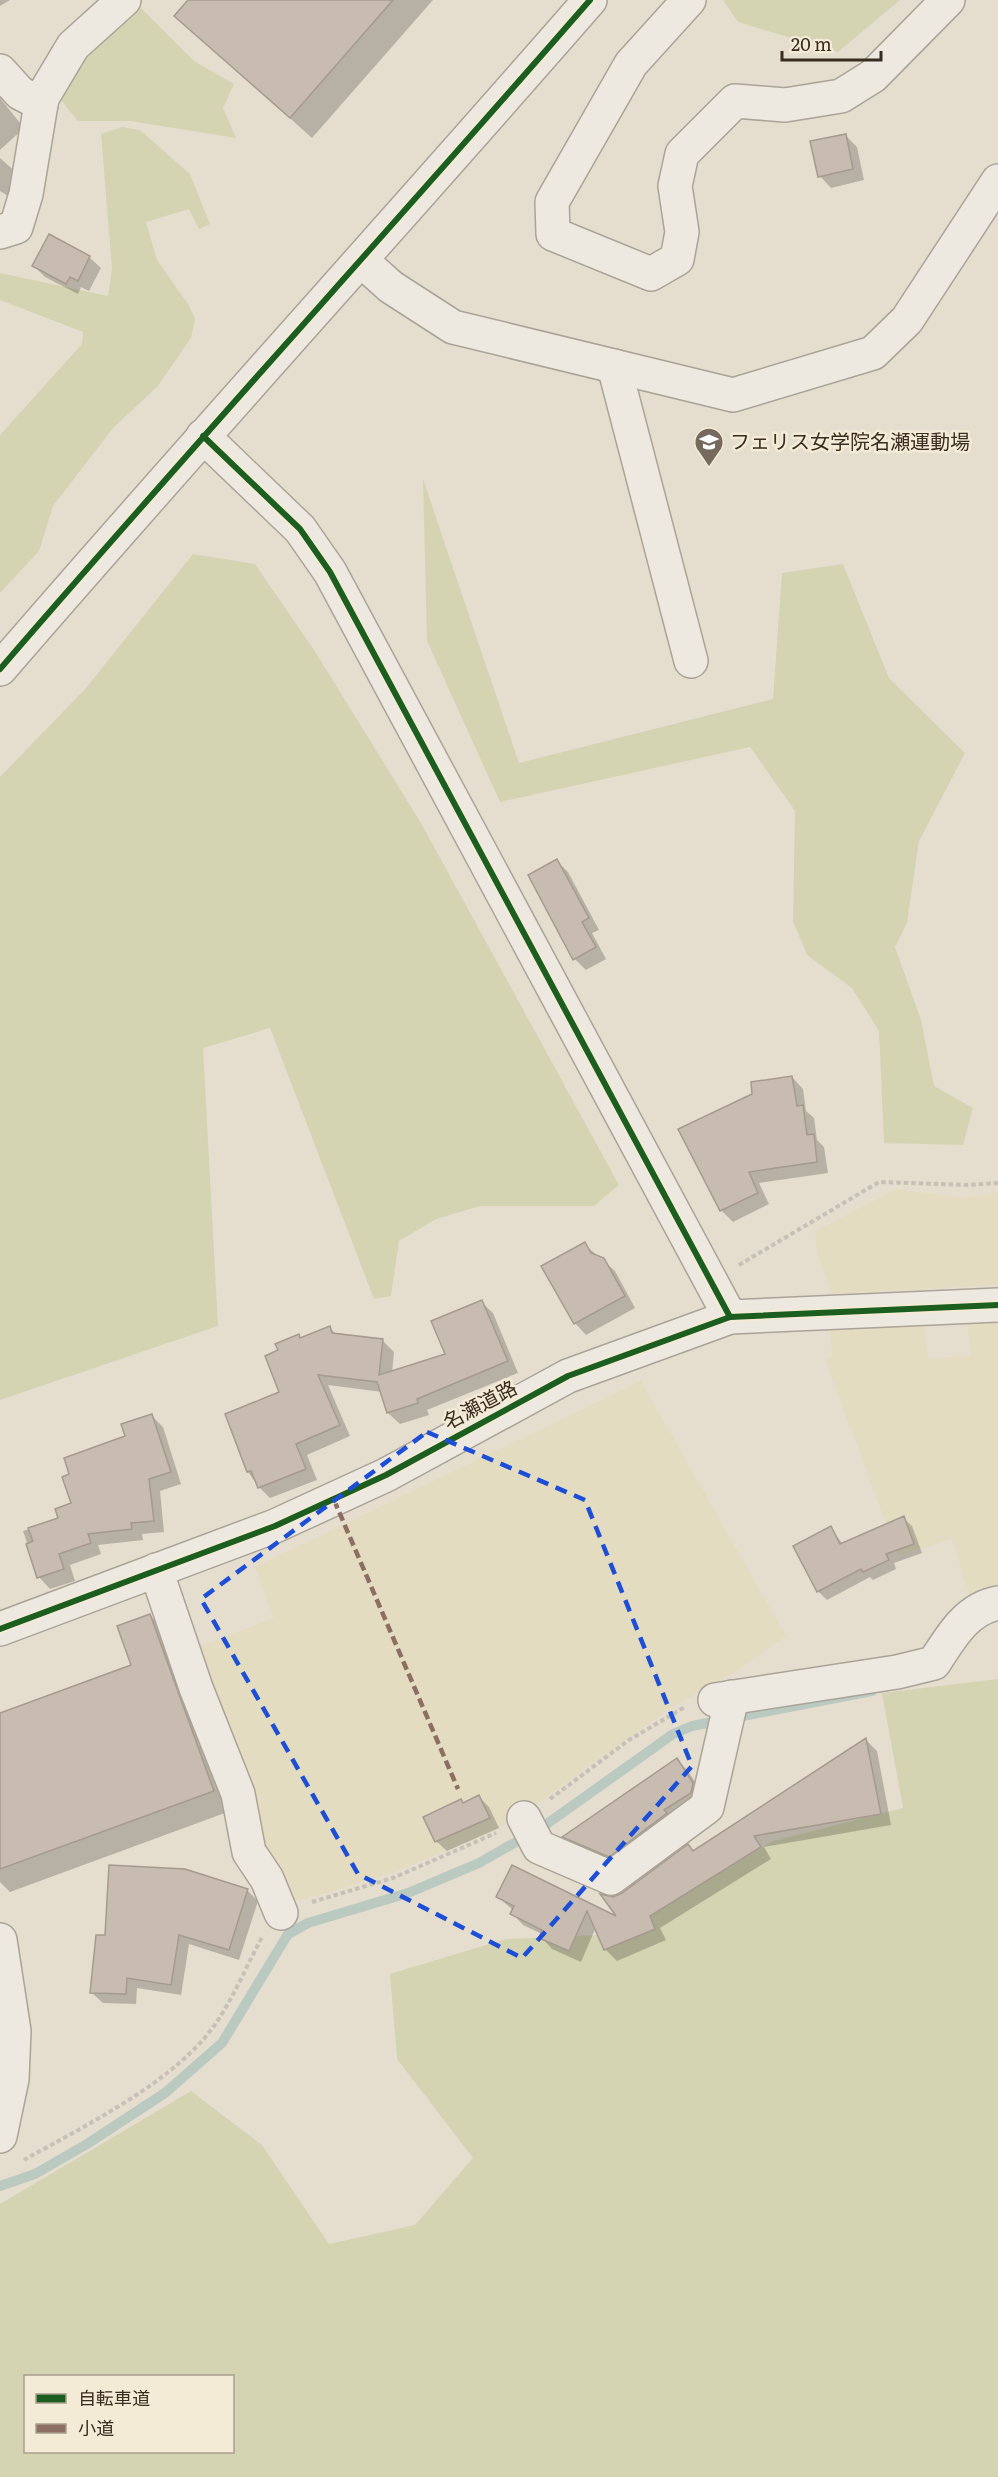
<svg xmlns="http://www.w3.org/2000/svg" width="998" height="2477" viewBox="0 0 998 2477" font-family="Literata,'Noto Sans JP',serif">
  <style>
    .farmland { fill: #e3dcc1 }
    .green { fill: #d4d4b2; fill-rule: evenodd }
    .shadow { fill: #0003 }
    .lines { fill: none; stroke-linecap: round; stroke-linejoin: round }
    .stream { stroke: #bacac0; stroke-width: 10 }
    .building { fill: #c8bcb0; stroke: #a59a8e; stroke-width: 1.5 }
    .minor-casing { stroke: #aaa398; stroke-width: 36 }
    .path { stroke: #c6c0b7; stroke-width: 4; stroke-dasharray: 4.5 3; stroke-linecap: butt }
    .minor { stroke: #ede9e1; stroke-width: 33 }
    .quiet { stroke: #8d6e63; stroke-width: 4.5; stroke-dasharray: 9 4.5; stroke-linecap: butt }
    .cycleway-casing { stroke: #f4ebd6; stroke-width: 10 }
    .cycleway { stroke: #1b5e20; stroke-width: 6 }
    .marked { fill: none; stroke: #1d4ed8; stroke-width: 4.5; stroke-dasharray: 12 8; stroke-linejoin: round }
    .labels { text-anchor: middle; stroke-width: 5; stroke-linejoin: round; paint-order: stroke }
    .poi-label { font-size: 20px; fill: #392c20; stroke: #f4ebd6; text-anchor: start }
    .street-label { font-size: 20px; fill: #392c20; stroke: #f4ebd6 }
  </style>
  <rect width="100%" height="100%" fill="#e5decf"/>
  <g class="farmland">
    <polygon points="897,1189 964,1198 998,1193 998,1285 832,1294 817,1253 815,1231"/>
    <polygon points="998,1320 998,1595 971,1600 952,1539 898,1556 825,1359 832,1356 830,1330 924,1326 928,1359 971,1355 967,1323"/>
    <polygon points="641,1381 786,1636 734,1673 671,1708 520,1816 483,1836 392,1873 289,1904 256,1850 191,1650 274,1618 255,1567"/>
  </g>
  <g class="green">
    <polygon points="723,0 900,0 838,52 738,22"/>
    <polygon points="141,8 194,61 234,84 223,108 236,138 130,121 78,121 60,99 80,64 105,32"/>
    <polygon points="122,127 140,130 190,174 210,224 199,229 189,209 146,222 157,260 188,304 195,319 191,338 157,387 113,428 53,506 39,551 0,593 0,435 82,344 83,332 0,300 0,273 108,296 112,269 101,134"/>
    <polygon points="423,479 519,763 773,699 782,573 843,564 889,678 965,753 919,841 907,923 895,947 921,1020 934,1086 973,1108 963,1145 884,1143 879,1031 852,988 807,955 793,921 795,811 750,747 500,802 427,641"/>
    <polygon points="193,554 255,564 316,653 421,823 619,1185 594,1206 480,1206 436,1219 399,1241 391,1296 374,1299 270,1028 203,1048 218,1326 0,1400 0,777 86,688"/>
    <path d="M998 1679V2477H0V2204L191 2091 262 2145 329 2244 415 2225 473 2158 397 2059 390 1974 506 1939 618 1934 773 1841 903 1808 882 1693ZM26 2376H232V2452H26Z"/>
  </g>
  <g class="shadow">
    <polygon points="0,0 10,0 0,6"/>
    <polygon points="190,0 433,0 312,138 176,16"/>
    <polygon points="0,98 24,128 0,150"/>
    <polygon points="845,135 857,147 864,180 831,188 820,176"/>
    <polygon points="0,158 20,176 8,196 0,191"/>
    <polygon points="89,257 101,268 89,291 81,287 78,294 45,277 34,266"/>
    <polygon points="557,861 568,872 599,930 592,933 606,959 586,970 575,959"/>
    <polygon points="792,1077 803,1089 806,1111 814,1118 817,1140 824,1147 828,1173 759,1183 769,1204 733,1222 721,1210 680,1130"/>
    <polygon points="584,1244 615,1271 635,1308 586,1335 575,1323"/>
    <polygon points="481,1302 493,1313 518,1373 427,1410 429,1415 400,1424 388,1413 382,1392 328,1385 350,1436 307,1455 317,1480 270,1498 259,1487 248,1472 281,1393 280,1351 298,1336 302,1339 330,1328 337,1335 383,1341 394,1352 392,1373 447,1355"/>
    <polygon points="152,1416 163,1427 181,1484 160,1491 164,1532 142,1534 143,1540 98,1545 101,1554 70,1565 75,1581 50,1589 39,1577 23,1531 60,1519 127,1437"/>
    <polygon points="903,1518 912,1526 922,1553 894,1563 896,1569 873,1580 870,1577 827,1600 818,1591 830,1528 843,1544"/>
    <polygon points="150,1615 169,1635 233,1810 10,1892 0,1882 0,1715 133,1666"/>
    <polygon points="866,1740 877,1751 891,1825 764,1847 771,1859 660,1928 666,1940 617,1961 605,1949 596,1927 581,1962 552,1949 541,1937 542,1934 523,1925 512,1913 513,1910 498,1897 513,1867 620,1920 613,1898 694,1852"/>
    <polygon points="677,1760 688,1771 704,1796 621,1867 576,1848 565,1837"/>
    <polygon points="479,1797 489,1807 499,1828 447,1851 436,1841 461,1801 464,1804"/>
    <polygon points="247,1890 258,1901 239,1960 189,1944 181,1995 137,1988 136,2004 103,2003 92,1993 106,1937"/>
  </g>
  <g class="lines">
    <polyline class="stream" points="0,2186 35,2174 87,2144 165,2093 222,2043 288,1934 308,1923 408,1893 479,1863 544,1826 673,1734 692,1726 872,1691"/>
  </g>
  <g class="building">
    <polygon points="188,0 393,0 290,118 174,16"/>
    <polygon points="846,134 853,169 818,177 810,141"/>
    <polygon points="49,234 90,256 78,281 70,277 66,284 32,266"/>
    <polygon points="557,859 589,918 582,922 596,947 573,960 528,875"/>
    <polygon points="792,1076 797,1106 803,1105 807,1135 814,1134 817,1162 749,1172 758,1193 720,1211 678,1129 752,1094 751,1082"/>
    <polygon points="585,1242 591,1253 604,1258 625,1296 574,1324 541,1266"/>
    <polygon points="482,1300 508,1361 417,1399 418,1403 387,1413 377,1382 318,1375 340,1425 296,1444 306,1469 258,1488 251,1471 247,1472 225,1414 279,1392 265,1356 278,1350 275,1344 299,1334 300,1338 330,1326 332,1333 383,1339 379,1375 445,1354 431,1321"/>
    <polygon points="152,1414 171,1472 149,1479 154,1521 131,1523 132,1529 88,1534 91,1543 59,1554 64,1569 37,1578 26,1544 33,1541 28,1528 58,1518 55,1509 71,1503 62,1477 69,1474 64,1458 125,1436 121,1424"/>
    <polygon points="904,1516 914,1544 886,1554 889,1560 863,1572 861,1569 817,1592 793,1546 831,1526 840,1544"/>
    <polygon points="150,1614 214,1791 0,1869 0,1713 131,1665 117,1626"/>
    <polygon points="866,1738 881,1814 754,1836 761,1847 650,1916 655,1929 604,1950 587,1911 569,1951 539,1938 542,1930 510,1914 514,1906 496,1897 512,1865 616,1916 600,1894 613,1897 622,1893 688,1844 693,1851"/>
    <polygon points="677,1758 693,1783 691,1793 664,1810 667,1813 609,1857 562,1837"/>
    <polygon points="479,1795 490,1818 435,1842 423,1817 461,1799 463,1803"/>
    <polygon points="109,1865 185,1869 248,1889 229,1950 179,1935 171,1985 127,1978 126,1994 90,1993 96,1935 105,1935"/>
  </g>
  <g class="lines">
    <g class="minor-casing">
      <g id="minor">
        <polyline points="689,0 631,64 552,202 553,234 651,274 677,259 682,232 675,186 682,154 735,101 785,105 841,96 873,76 948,0"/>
        <polyline points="0,71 20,93 41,104"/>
        <polyline points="0,232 16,227 26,194 42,98 73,46 124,0"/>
        <polyline points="362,261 391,287 453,327 733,395 873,353 907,320 998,181"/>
        <polyline points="614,366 691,661"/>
        <polyline points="203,436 300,529 330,572 730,1317"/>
        <path d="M0 669C194 444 395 224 590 0"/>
        <polyline points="156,1570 196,1688 238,1794 249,1852 267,1879 281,1913"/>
        <polyline points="0,1629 275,1526 386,1475 568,1376 730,1317 998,1305"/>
        <path d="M715 1700 897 1672 934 1663C951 1637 966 1609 998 1603"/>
        <polyline points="524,1818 539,1847 611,1878 707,1807 732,1697"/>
        <polyline points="0,1940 14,2031 12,2079 0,2136"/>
      </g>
    </g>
    <g class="path">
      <polyline points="739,1265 879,1182 968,1185 998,1183"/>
      <polyline points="550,1799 629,1740 685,1707"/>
      <polyline points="312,1902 393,1878 496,1833"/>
      <path d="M24 2160C84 2126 173 2083 214 2026 233 1999 246 1967 262 1937"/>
    </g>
    <use href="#minor" class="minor"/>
    <polyline class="quiet" points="334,1500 458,1789"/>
    <g class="cycleway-casing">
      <g id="cycleway">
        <polyline points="203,436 300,529 330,572 730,1317"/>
        <path d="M0 669C194 444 395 224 590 0"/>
        <polyline points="0,1629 275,1526 386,1475 568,1376 730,1317 998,1305"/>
      </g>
    </g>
    <use href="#cycleway" class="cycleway"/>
  </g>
  <path class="marked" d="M427 1432 585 1500 692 1766 522 1958 358 1874 201 1599Z"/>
  <defs>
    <g id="university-pin" transform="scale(1.5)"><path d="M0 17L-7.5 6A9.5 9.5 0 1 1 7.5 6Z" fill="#756a5d" stroke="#f4ebd6"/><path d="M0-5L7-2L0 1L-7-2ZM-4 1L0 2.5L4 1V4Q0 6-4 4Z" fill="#fff"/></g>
  </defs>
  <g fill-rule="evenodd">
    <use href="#university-pin" x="709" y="442"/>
  </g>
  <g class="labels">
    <g class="poi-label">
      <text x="730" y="449">フェリス女学院名瀬運動場</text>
    </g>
    <g class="street-label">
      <text transform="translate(480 1405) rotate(-28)" y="7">名瀬道路</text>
    </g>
  </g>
  <rect x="24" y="2375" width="210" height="78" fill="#f4ebd6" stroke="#a99f8d" stroke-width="1.5"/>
  <rect x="36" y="2394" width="30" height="9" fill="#1b5e20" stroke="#a99f8d" stroke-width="1.5"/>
  <text x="78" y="2405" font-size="18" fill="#392c20">自転車道</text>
  <rect x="36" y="2424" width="30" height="9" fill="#8d6e63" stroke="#a99f8d" stroke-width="1.5"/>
  <text x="78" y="2435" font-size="18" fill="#392c20">小道</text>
  <path d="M782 51v9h99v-9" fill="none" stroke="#392c20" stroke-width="3"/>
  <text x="791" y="51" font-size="18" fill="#392c20" stroke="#f4ebd6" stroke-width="4.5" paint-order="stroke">20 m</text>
</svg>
